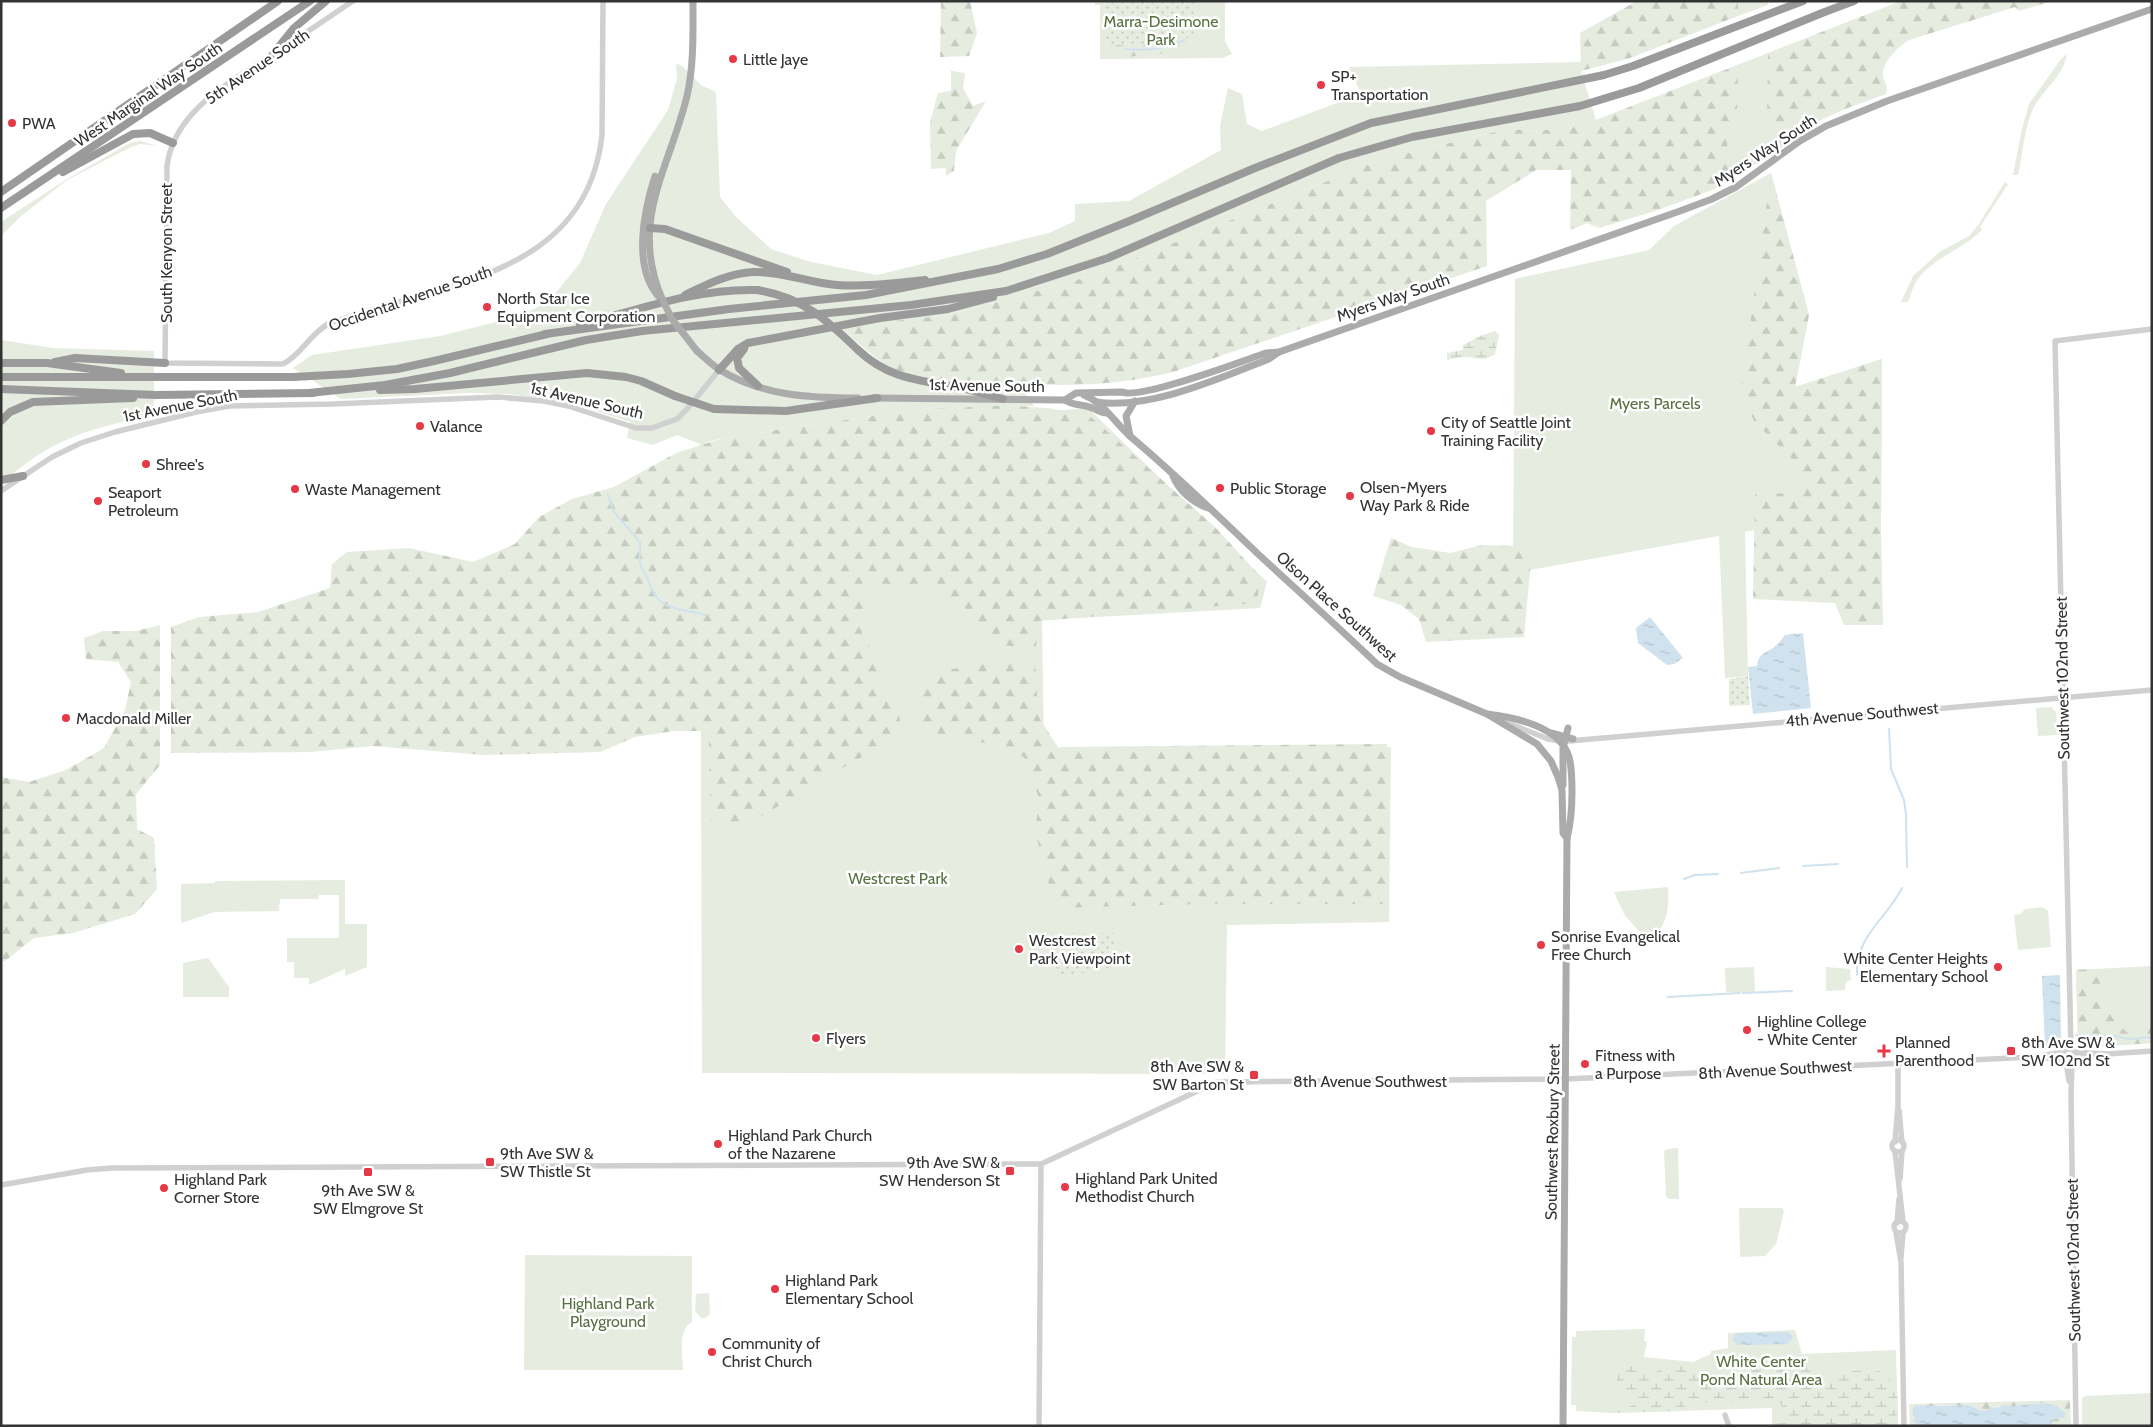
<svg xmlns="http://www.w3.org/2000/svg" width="2153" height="1427" viewBox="0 0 2153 1427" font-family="Cabin,sans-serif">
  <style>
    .green { fill: #e6ecdf }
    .forest { fill: url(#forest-firs) }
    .wetland { fill: url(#wetland-marsh) }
    .garden { fill: url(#garden-dots) }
    .water { fill: url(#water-ripples) }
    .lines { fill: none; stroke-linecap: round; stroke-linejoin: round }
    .stream { stroke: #cfe2ee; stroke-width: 2 }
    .minor { stroke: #d0d0d0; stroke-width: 5.5 }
    .major { stroke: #ababab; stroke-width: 7 }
    .highway { stroke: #9a9a9a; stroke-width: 8 }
    .major-bridge { stroke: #ababab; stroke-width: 7 }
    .highway-bridge { stroke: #9a9a9a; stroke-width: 8 }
    .poi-dot { fill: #e63946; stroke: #fff; stroke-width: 2 }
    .labels { text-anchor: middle; stroke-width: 5; stroke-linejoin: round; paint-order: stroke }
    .park-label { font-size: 16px; fill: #56703f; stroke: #fff }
    .poi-label { font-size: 16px; fill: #333; stroke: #fff; text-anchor: start }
    .street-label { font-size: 16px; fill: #333; stroke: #fff }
  </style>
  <defs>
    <pattern id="forest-firs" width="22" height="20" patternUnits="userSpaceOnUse" patternTransform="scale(1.25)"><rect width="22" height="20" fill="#e6ecdf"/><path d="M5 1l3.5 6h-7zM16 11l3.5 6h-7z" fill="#c6cbc0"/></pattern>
    <pattern id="wetland-marsh" width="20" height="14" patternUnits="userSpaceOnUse" patternTransform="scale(1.25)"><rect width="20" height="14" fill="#e6ecdf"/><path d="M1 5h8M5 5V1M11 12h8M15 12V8" fill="none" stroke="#c6cbc0"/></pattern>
    <pattern id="garden-dots" width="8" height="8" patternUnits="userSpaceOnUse" patternTransform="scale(1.25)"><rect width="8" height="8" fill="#e6ecdf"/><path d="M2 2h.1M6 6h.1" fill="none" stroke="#c6cbc0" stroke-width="1.8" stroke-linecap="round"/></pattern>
    <pattern id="water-ripples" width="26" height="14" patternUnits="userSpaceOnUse" patternTransform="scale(1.25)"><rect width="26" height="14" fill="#cfe2ee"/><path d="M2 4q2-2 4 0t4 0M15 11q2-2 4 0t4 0" fill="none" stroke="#b2c2cd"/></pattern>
  </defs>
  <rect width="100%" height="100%" fill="#fff"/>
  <g class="green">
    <polygon points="1095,1 1225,1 1225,41 1232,54 1222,58 1100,59 1100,5 1095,5"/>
    <polygon points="1738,1 1768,1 1768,5 1738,16"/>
    <path d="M1768 53 1777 137 1783 147 1740 174 1737 170 1596 120 1541 131 1507 129 1380 160 1094 275 949 315 842 328C854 340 867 354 883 363 924 384 974 381 1019 385L1034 406 914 410 727 437 704 443 1088 408 1267 582 1260 608 1042 620 1044 748 1391 747 1389 922 1227 925 1225 1074 702 1073 700 444 677 435 653 445 627 438 630 422 567 402 508 394 468 393 341 399 293 368 312 355 440 336 496 322 534 309 550 300 580 263 606 204 668 110 677 79 676 64 681 65 701 85 716 92 720 197 736 217 771 249 811 262 877 275 1049 233 1075 221V204L1129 201 1221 150 1220 126 1228 88 1242 94 1247 124 1262 131 1361 94 1349 67 1581 62V71L1596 120Z"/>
    <path d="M2067 54C2064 75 2044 89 2034 107 2024 126 2023 154 2018 175H2013L2022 129 2029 104 2061 59Z"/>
    <polygon points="140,141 158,146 140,144 131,147 67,180 20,217 1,236 1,222 67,179 130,143"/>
    <polygon points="1771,173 1809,315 1795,387 1882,359 1881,507 1745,532 1748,676 1725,678 1719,536 1513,573 1515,279 1649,250 1674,226"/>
    <path d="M2005 182 2008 184 1980 227 1982 230C1963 249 1933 258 1917 280 1913 286 1911 295 1908 302H1901L1913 276 1941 251 1969 236 1979 224Z"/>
    <path d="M1 340 53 348 154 351V415C114 423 70 433 35 457 23 465 12 474 1 483Z"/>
    <polygon points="2051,707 2056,712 2057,735 2038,736 2036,708"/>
    <polygon points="345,880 345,924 367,924 367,967 345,976 345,969 309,985 309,978 294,978 294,962 287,962 287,938 339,938 339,895 319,895 318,899 280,899 279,911 215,912 181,923 181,884 215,883 215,881"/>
    <path d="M1668 887C1669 908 1668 924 1651 939L1645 938 1624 914 1614 892Z"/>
    <polygon points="2042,907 2048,911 2051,947 2018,950 2014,915 2021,914 2025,909"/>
    <polygon points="208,958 229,987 229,997 183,997 183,963"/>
    <polygon points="2152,966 2152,1043 2080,1048 2078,1045 2076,970"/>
    <polygon points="1754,967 1755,993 1726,992 1725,968"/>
    <polygon points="1826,967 1850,969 1851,980 1846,982 1845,990 1826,991"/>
    <polygon points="1678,1148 1679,1199 1669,1199 1666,1196 1664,1151 1667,1149"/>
    <polygon points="1739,1208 1782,1208 1784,1211 1776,1244 1765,1256 1740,1257"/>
    <path d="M525 1255 692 1256V1322C677 1329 683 1357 683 1370H524Z"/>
    <polygon points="709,1293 710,1314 705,1318 701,1318 695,1311 696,1294"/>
    <polygon points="1645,1329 1644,1341 1647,1341 1644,1357 1693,1362 1711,1354 1711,1351 1728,1348 1728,1333 1795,1330 1802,1354 1896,1350 1898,1426 1772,1426 1772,1408 1612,1413 1576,1411 1576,1405 1571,1405 1572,1337 1576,1337 1576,1331"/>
    <polygon points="2152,1393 2152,1426 2082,1426 2082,1399 2084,1396"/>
  </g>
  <g class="forest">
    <polygon points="941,1 970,1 977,33 969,56 940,57"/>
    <polygon points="1637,1 1738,1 1738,16 1630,58 1581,71 1580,33"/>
    <path d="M1901 1H2053L2019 11 2015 7 1909 40C1899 46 1882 62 1883 75 1883 82 1889 85 1886 94L1845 109 1817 122 1783 147 1767 123 1768 53Z"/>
    <path d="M1186 37 1190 44C1173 54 1158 54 1139 55 1133 56 1126 58 1120 59L1107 47V45C1134 45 1161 48 1186 37Z"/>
    <path d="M1738 65 1737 126C1719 143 1729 156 1740 174L1715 189 1655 211 1599 228 1587 223 1570 230 1571 170H1536L1486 201 1487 266 1173 372C1107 389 1041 386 973 381 948 380 922 380 899 371 876 361 859 344 841 327L949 315 1094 275 1380 160 1507 129 1541 131 1596 120Z"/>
    <polygon points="951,71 965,73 963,88 973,106 986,101 956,151 954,171 946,176 946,168 931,169 930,122 938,93 951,91"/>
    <polygon points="1771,173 1809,315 1795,387 1882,359 1881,531 1883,625 1844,625 1835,603 1753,599 1755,494 1798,493 1799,466 1754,421 1741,390"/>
    <path d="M994 406C1028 406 1060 407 1092 418L1215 527 1260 576 1257 603 1038 621 1036 648 1000 645 982 632 960 602 934 588 874 587 868 595 862 633 878 660 876 680 898 704 901 731 894 741 854 761 748 824 711 826 709 742 705 731H674L635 737 600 752 484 755 373 746 311 752 171 753V627L199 617 258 612 330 588 332 564 347 552 409 548 473 562 515 544 539 517 572 499 614 487 676 453 727 437 914 410Z"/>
    <polygon points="1391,538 1412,547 1450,553 1482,545 1513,546 1532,549 1524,637 1426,642 1419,619 1401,605 1373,596"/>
    <polygon points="160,625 160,765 136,794 137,829 154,838 157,889 135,914 73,933 34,938 4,962 1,956 1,777 29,782 66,770 104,748 125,710 131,682 118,662 86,659 84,638 103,631 136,631"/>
    <polygon points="1003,660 1035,663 1038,716 1059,749 1060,747 1387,744 1386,904 1199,904 1055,908 1036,835 1038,795 1024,757 964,736 917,732 920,696 947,670"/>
    <path d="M2091 969 2102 980 2110 983 2104 991C2105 996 2105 1002 2107 1007 2113 1024 2135 1046 2151 1028L2146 1024 2145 1019 2152 1015V1043L2080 1048 2078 1045 2076 970Z"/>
    <polygon points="2070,1400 2071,1426 2053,1426 2052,1420 2056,1418 2046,1403 2018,1405 2014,1407 1998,1406 1991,1410 1983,1411 1969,1405 1938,1405 1912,1411 1916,1426 1910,1426 1909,1404"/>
  </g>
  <g class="wetland">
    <path d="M1495 331 1499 335 1495 354C1481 363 1477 357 1464 357 1458 357 1452 359 1447 360V353L1463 350V345L1480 336Z"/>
    <path d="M1789 1361 1804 1365 1814 1374 1837 1377 1853 1371 1874 1370 1887 1373 1892 1384 1897 1389 1898 1412 1893 1426 1820 1424 1819 1426H1772V1424L1787 1423 1792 1419 1781 1405 1772 1401 1686 1403 1682 1411 1612 1413 1636 1404H1648L1644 1399C1630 1398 1623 1389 1616 1378L1618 1368 1630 1365 1642 1372 1654 1373 1668 1366H1697V1374L1716 1375 1731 1379 1732 1371Z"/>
  </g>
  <g class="garden">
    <path d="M1105 1H1196C1196 10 1198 21 1196 29 1189 50 1122 45 1105 45Z"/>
    <polygon points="1748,676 1750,705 1729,706 1729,679"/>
    <path d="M1055 933H1116V968C1095 968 1076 976 1055 976Z"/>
  </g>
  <g class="water">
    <polygon points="1650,617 1683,658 1674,664 1667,665 1638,643 1636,628"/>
    <path d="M1803 633 1811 708 1753 714 1748 667 1757 666C1759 653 1764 654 1773 648 1778 645 1782 639 1785 635Z"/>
    <polygon points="2060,975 2061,1044 2045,1045 2042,976"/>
    <polygon points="1788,1332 1793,1337 1788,1344 1738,1345 1732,1339 1737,1333"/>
    <polygon points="2046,1403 2058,1407 2065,1413 2065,1417 2052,1420 2053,1426 1916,1426 1912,1410 1915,1406 1969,1405 1983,1411 2005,1405 2014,1407 2018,1405"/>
  </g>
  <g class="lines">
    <g class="stream">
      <path d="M1125 49C1148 51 1163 49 1185 40"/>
      <path d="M608 494 613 511 640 542C640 551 638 561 642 569 644 573 647 575 648 579 656 612 678 607 705 615"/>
      <polyline points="1889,729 1891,769 1904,800 1906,814 1907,867"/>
      <polyline points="1803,866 1838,864"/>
      <polyline points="1741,873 1779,868"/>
      <polyline points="1684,879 1695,875 1718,874"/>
      <path d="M1857 975C1855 936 1886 920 1902 888"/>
      <polyline points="1743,993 1792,991"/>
      <polyline points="1668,997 1740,993"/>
      <polyline points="2076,1035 2114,1036 2130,1039 2152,1037"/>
    </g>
    <g class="minor">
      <path d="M353 1C326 19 300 37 273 54 231 82 174 110 167 166L165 363 283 364C301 355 310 334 328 324 438 283 586 279 602 135L603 1"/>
      <polyline points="1,491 52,457 81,443 115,432 196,412 229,406 333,404 498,397 544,401 568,406 636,428 652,428 677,419 688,408 719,370"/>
      <polyline points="1503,721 1548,739 1560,741"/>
      <polyline points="1569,741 2152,690"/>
      <circle cx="2069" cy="1056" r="7"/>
      <polyline points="2071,1049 2055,341 2152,329"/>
      <polyline points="2075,1052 2107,1054 2152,1051"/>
      <polyline points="2045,1055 2063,1052"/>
      <polyline points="2076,1059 2097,1055"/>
      <polyline points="2066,1062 2069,1081"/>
      <polyline points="2072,1062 2071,1095 2076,1426"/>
      <polyline points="1899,1110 1902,1142"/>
      <circle cx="1898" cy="1146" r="6"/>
      <polyline points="1895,1142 1898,1105 1898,1064"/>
      <polyline points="1895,1151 1903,1222"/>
      <polyline points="1900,1179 1902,1151"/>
      <polyline points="1,1185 87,1170 112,1168 1041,1164 1217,1082 1566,1079 2033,1057 2063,1060"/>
      <circle cx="1900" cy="1227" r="6"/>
      <polyline points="1897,1223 1899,1199"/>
      <polyline points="1896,1232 1901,1262 1904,1426"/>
      <polyline points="1901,1257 1903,1232"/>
      <polyline points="1725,1415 1729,1426"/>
      <polyline points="1039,1426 1041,1164"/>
    </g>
    <g class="major">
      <path d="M655 176C644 210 632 267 659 297"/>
      <path d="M663 301C628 222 669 170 687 96 694 65 693 33 693 1"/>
      <path d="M697 351C704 357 712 365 720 370 763 396 810 398 858 398"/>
      <path d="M1084 395C1104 403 1115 423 1131 437 1175 474 1215 513 1257 553 1297 590 1337 626 1377 664L1400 677 1487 714 1537 744 1551 761 1558 777 1562 790 1563 833 1567 838"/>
      <path d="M873 398 1065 400C1073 406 1083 404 1092 408 1098 410 1100 413 1107 413"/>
      <path d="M1065 400 1076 393 1122 392C1140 400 1242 361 1266 353L1279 352 1680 211 1712 199 1736 187 1800 141 1826 126 1887 101 2152 9"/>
      <path d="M1096 402C1150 410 1220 378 1269 359L1279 352"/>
      <polyline points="1130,436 1126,416 1135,401"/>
      <path d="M1173 476C1179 491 1193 503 1208 508"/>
      <path d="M1487 714C1513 717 1560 726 1569 757 1572 768 1572 780 1572 792 1572 807 1571 823 1567 838L1563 1426"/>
      <polyline points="1551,733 1573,739"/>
      <polyline points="1563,785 1563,748 1568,728"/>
    </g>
    <g class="highway">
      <polyline points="273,54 294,28 326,1"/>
      <polyline points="63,172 133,134 150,133 173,143"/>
      <polyline points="1,192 278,1"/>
      <polyline points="1,208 310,1"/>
      <polyline points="650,228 665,229 787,272"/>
      <path d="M685 295C706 285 729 273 753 272 782 271 809 283 837 285 866 287 896 283 925 280"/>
      <path d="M580 325C637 310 697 288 757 290"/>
      <polyline points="545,334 729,309 866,295 998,269 1047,254 1127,222 1255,168 1371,123 1604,75 1633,66 1803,1"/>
      <polyline points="744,349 737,358 739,368 758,386"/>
      <path d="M858 350C890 380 921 380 962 388 976 391 989 395 1003 399"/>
      <polyline points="55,362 75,358 165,363"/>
      <polyline points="1,363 47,363 121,373"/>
      <polyline points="719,370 738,349 748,343 880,318 948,309 993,297"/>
      <polyline points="1,377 293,377 348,374 397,369 434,361 547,334"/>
      <polyline points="1,389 156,395 313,393"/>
      <polyline points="380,390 415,389 587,373 626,377 641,381 675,396"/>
      <polyline points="309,393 385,385 450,373 586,340 642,331 911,305 1006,291 1108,258 1339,158 1412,137 1580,106 1639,88 1822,13 1854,1"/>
      <polyline points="714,409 786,411 877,398"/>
      <polyline points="1,421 10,412 33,402 133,398"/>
      <polyline points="1,480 23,476"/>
    </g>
    <polyline class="major-bridge" points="663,301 672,319 697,351"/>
    <g class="highway-bridge">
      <path d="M757 290C802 297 826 319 858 350"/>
      <polyline points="675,396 714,409"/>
    </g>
  </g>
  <g class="poi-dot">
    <circle cx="733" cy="59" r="5"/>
    <circle cx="1321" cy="85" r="5"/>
    <circle cx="12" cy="123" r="5"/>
    <circle cx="487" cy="307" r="5"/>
    <circle cx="420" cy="426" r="5"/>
    <circle cx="1431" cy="431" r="5"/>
    <circle cx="146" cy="464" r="5"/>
    <circle cx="1220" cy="488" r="5"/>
    <circle cx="295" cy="489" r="5"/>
    <circle cx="1350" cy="496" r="5"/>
    <circle cx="98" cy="501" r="5"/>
    <circle cx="66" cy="718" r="5"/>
    <circle cx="1541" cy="945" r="5"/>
    <circle cx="1019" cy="949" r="5"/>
    <circle cx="1998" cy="967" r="5"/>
    <circle cx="1747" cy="1030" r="5"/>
    <circle cx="816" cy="1038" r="5"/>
    <path d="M1881.5 1043.5h5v5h5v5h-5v5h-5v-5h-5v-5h5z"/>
    <rect x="2006" y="1046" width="10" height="10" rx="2.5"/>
    <circle cx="1585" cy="1064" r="5"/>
    <rect x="1249" y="1070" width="10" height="10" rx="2.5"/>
    <circle cx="718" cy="1144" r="5"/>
    <rect x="485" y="1157" width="10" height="10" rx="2.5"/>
    <rect x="1005" y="1166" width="10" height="10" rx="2.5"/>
    <rect x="363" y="1167" width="10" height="10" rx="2.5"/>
    <circle cx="1065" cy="1187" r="5"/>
    <circle cx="164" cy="1188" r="5"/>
    <circle cx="775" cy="1289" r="5"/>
    <circle cx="712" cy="1352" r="5"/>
  </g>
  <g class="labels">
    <g class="park-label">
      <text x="1161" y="27">Marra-Desimone<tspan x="1161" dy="18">Park</tspan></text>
      <text x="1655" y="409">Myers Parcels</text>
      <text x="898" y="884">Westcrest Park</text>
      <text x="608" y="1309">Highland Park<tspan x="608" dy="18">Playground</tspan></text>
      <text x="1761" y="1367">White Center<tspan x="1761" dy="18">Pond Natural Area</tspan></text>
    </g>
    <g class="poi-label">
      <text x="743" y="65">Little Jaye</text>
      <text x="1331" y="82">SP+<tspan x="1331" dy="18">Transportation</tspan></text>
      <text x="22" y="129">PWA</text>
      <text x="497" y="304">North Star Ice<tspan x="497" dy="18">Equipment Corporation</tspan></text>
      <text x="1441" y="428">City of Seattle Joint<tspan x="1441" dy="18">Training Facility</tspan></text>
      <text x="430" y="432">Valance</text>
      <text x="156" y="470">Shree's</text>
      <text x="1360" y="493">Olsen-Myers<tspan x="1360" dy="18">Way Park &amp; Ride</tspan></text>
      <text x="1230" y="494">Public Storage</text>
      <text x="305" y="495">Waste Management</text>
      <text x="108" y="498">Seaport<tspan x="108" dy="18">Petroleum</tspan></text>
      <text x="76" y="724">Macdonald Miller</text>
      <text x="1551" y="942">Sonrise Evangelical<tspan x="1551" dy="18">Free Church</tspan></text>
      <text x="1029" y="946">Westcrest<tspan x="1029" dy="18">Park Viewpoint</tspan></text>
      <text x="1988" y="964" text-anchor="end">White Center Heights<tspan x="1988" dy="18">Elementary School</tspan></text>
      <text x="1757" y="1027">Highline College<tspan x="1757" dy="18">- White Center</tspan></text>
      <text x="826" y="1044">Flyers</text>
      <text x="1895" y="1048">Planned<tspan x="1895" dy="18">Parenthood</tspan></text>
      <text x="2021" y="1048">8th Ave SW &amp;<tspan x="2021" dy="18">SW 102nd St</tspan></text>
      <text x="1595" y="1061">Fitness with<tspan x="1595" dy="18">a Purpose</tspan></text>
      <text x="1244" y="1072" text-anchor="end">8th Ave SW &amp;<tspan x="1244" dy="18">SW Barton St</tspan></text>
      <text x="728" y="1141">Highland Park Church<tspan x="728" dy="18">of the Nazarene</tspan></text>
      <text x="500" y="1159">9th Ave SW &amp;<tspan x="500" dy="18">SW Thistle St</tspan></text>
      <text x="1000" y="1168" text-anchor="end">9th Ave SW &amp;<tspan x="1000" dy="18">SW Henderson St</tspan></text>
      <text x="1075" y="1184">Highland Park United<tspan x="1075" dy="18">Methodist Church</tspan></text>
      <text x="174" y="1185">Highland Park<tspan x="174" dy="18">Corner Store</tspan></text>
      <text x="368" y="1196" text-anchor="middle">9th Ave SW &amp;<tspan x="368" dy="18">SW Elmgrove St</tspan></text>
      <text x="785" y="1286">Highland Park<tspan x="785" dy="18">Elementary School</tspan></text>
      <text x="722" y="1349">Community of<tspan x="722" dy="18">Christ Church</tspan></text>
    </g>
    <g class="street-label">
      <text transform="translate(257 66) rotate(-34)" y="6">5th Avenue South</text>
      <text transform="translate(148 94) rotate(-34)" y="6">West Marginal Way South</text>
      <text transform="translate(1765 150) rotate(-33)" y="6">Myers Way South</text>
      <text transform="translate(166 253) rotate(-90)" y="6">South Kenyon Street</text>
      <text transform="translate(1393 297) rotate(-19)" y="6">Myers Way South</text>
      <text transform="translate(410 298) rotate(-19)" y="6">Occidental Avenue South</text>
      <text transform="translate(987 385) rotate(1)" y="6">1st Avenue South</text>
      <text transform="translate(587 400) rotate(13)" y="6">1st Avenue South</text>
      <text transform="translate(180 405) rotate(-11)" y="6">1st Avenue South</text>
      <text transform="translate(1337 606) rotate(42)" y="6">Olson Place Southwest</text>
      <text transform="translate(2062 678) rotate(-91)" y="6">Southwest 102nd Street</text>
      <text transform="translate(1862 714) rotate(-5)" y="6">4th Avenue Southwest</text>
      <text transform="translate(1775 1069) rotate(-3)" y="6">8th Avenue Southwest</text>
      <text x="1370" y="1087">8th Avenue Southwest</text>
      <text transform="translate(1552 1132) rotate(-89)" y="6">Southwest Roxbury Street</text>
      <text transform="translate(2073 1260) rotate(-91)" y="6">Southwest 102nd Street</text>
    </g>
  </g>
  <rect width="2153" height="1427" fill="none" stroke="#333333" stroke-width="5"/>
</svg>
